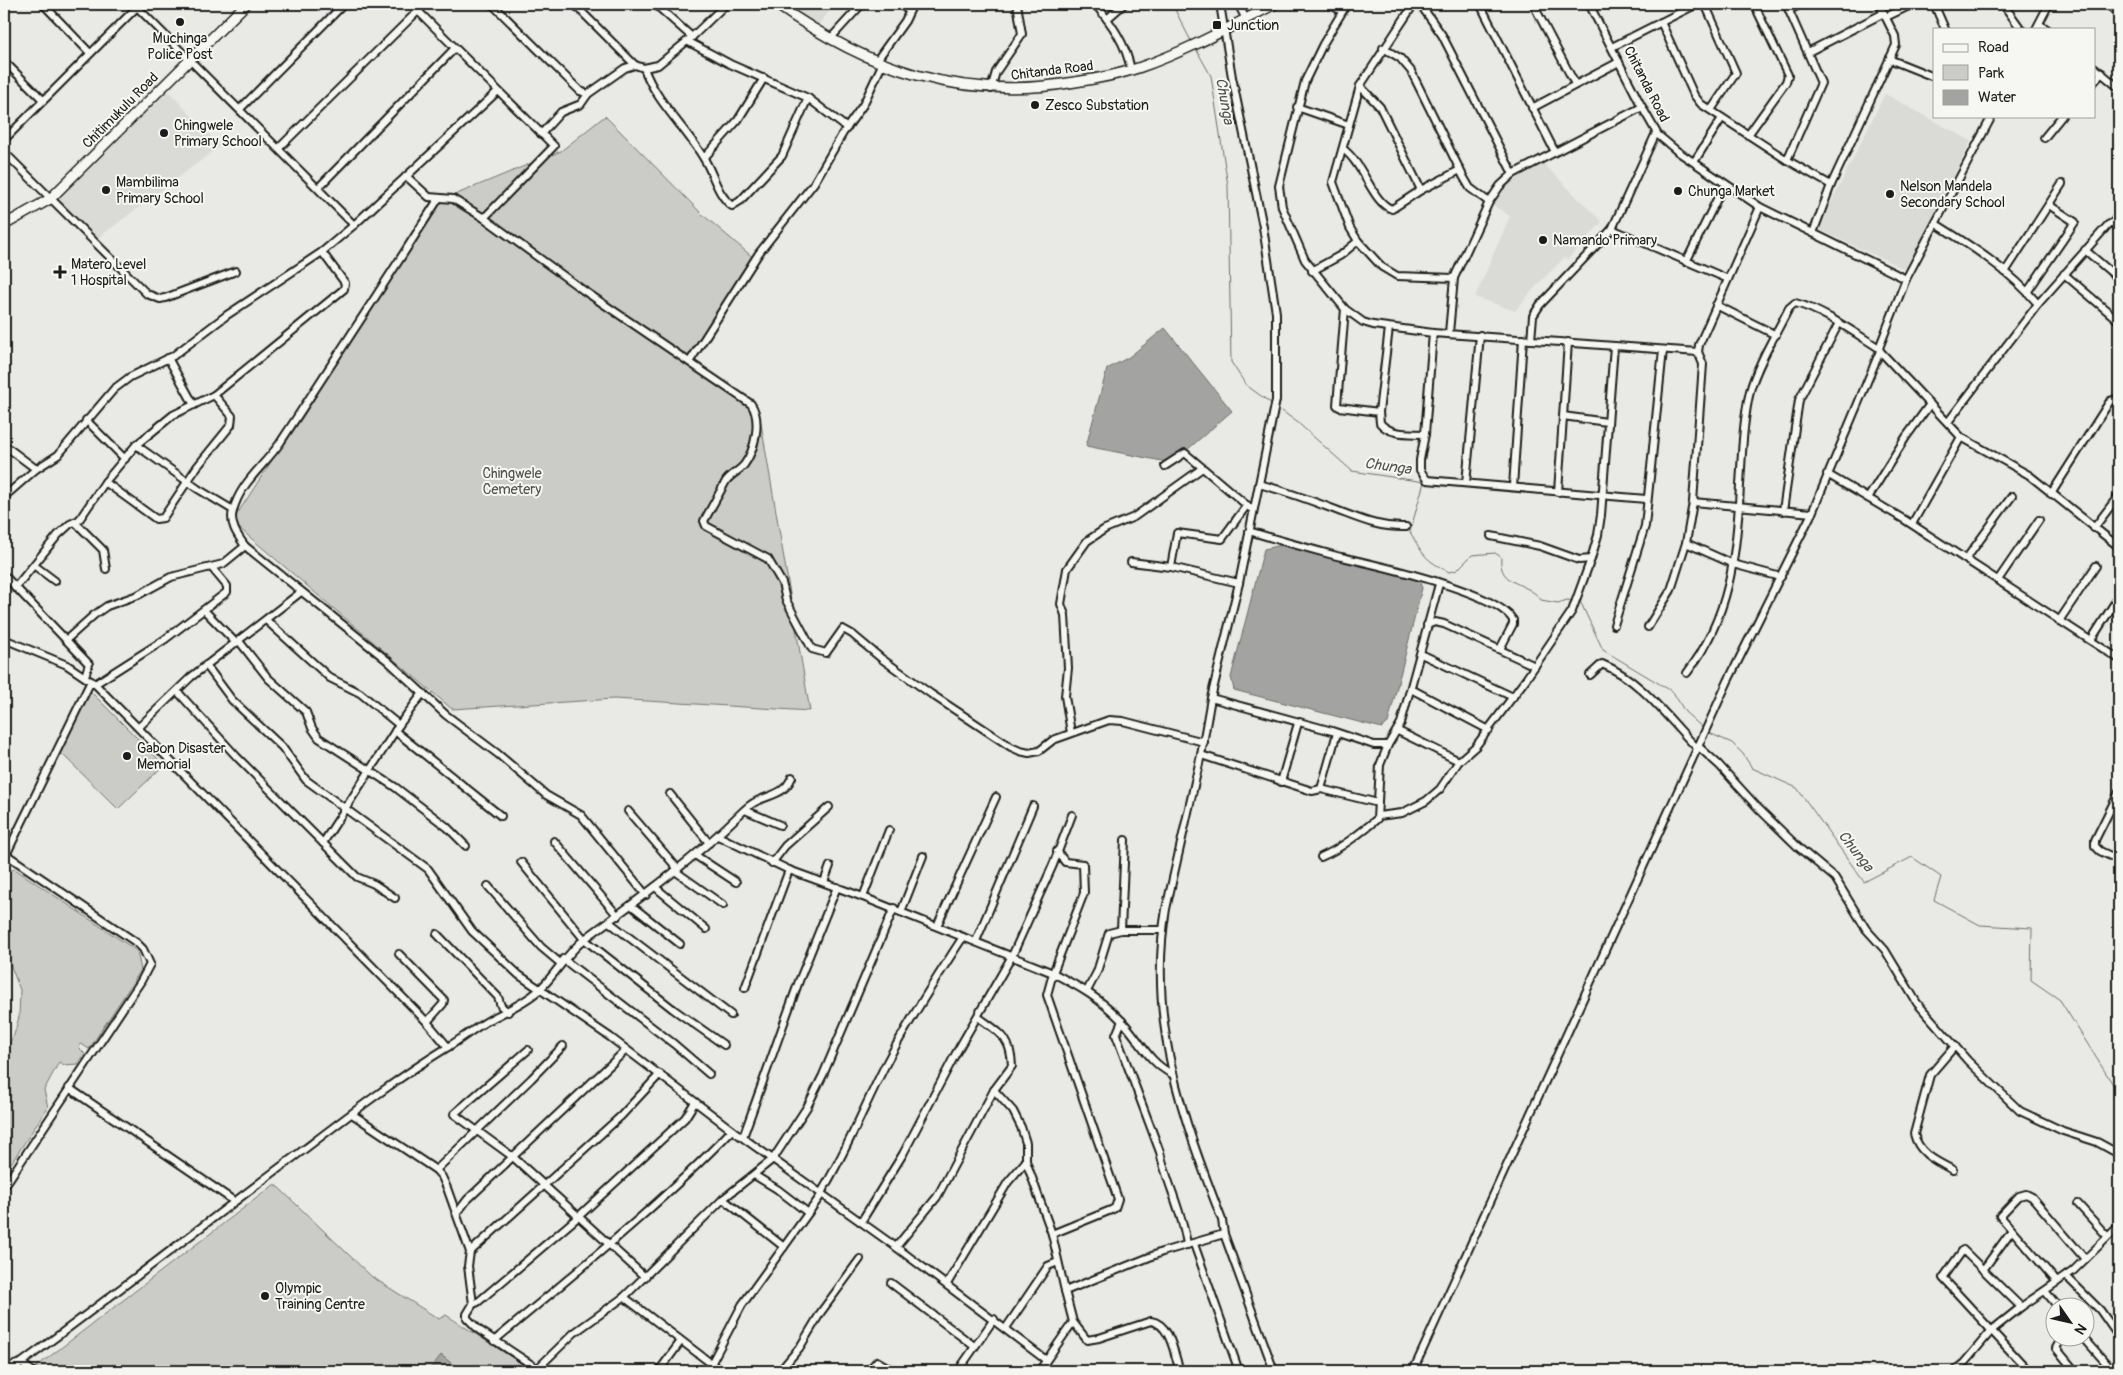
<svg xmlns="http://www.w3.org/2000/svg" width="2123" height="1375" viewBox="0 0 2123 1375" font-family="Pangolin,sans-serif">
  <style>
    .built { fill: #dadad6 }
    .green { fill: #cbcbc7; stroke: #747472 }
    .water { fill: #a3a3a1; stroke: #6d6d6c }
    .lines { fill: none; stroke-linecap: round; stroke-linejoin: round }
    .stream { stroke: #6d6d6c; stroke-width: 1 }
    .street-casing { stroke: #1c1c1c; stroke-width: 10 }
    .secondary-casing { stroke: #1c1c1c; stroke-width: 12 }
    .street { stroke: #f6f6f2; stroke-width: 6 }
    .secondary { stroke: #f6f6f2; stroke-width: 9 }
    .poi-dot { fill: #1c1c1c; stroke: #f6f6f2; stroke-width: 2 }
    .labels { text-anchor: middle; stroke-width: 4; stroke-linejoin: round; paint-order: stroke }
    .poi-label { font-size: 14px; fill: #1c1c1c; stroke: #f6f6f2; text-anchor: start }
    .street-label { font-size: 14px; fill: #1c1c1c; stroke: #f6f6f2 }
    .park-label { font-size: 14px; fill: #51514f; stroke: #f6f6f2 }
    .water-label { font-size: 15px; font-style: italic; fill: #525251; stroke: #f6f6f2 }
  </style>
  <rect width="100%" height="100%" fill="#e9e9e5"/>
  <filter id="ink" filterUnits="userSpaceOnUse"><feTurbulence type="fractalNoise" baseFrequency=".02" numOctaves="2"/><feDisplacementMap in="SourceGraphic" scale="10" xChannelSelector="R" yChannelSelector="G"/><feConvolveMatrix kernelMatrix="1 2 1 2 8 2 1 2 1" color-interpolation-filters="sRGB"/></filter>
  <g filter="url(#ink)">
    <g class="built">
      <polygon points="791,4 836,4 816,27"/>
      <polygon points="168,91 220,146 98,238 55,201"/>
      <polygon points="1885,94 1971,141 1907,270 1818,229"/>
      <polygon points="1541,161 1602,222 1568,259 1564,258 1538,284 1515,311 1475,297 1510,216 1493,205 1510,180"/>
    </g>
    <g class="green">
      <polygon points="605,116 702,214 756,260 690,363 759,412 810,711 614,699 452,709 232,522 440,201 561,151"/>
      <polygon points="91,692 164,765 118,809 60,752"/>
      <polygon points="15,869 137,951 141,970 89,1049 81,1044 79,1048 85,1054 78,1064 64,1065 59,1062 44,1090 48,1107 4,1174 4,1052 14,1035 19,1017 20,990 4,948 4,872"/>
      <polygon points="275,1184 372,1277 439,1319 446,1315 530,1369 527,1371 39,1371 36,1367"/>
    </g>
    <g class="water">
      <polygon points="1165,328 1232,411 1172,463 1086,446 1107,369 1129,357"/>
      <polygon points="1282,545 1418,578 1422,588 1388,723 1382,728 1234,690 1231,677 1264,549"/>
      <polygon points="441,1355 461,1371 433,1371 430,1369"/>
    </g>
    <g class="lines">
      <g class="stream">
        <polyline points="1172,4 1191,41"/>
        <polyline points="1196,49 1211,76 1228,186 1231,362 1246,385 1272,404"/>
        <path d="M1282 411 1297 422 1352 471 1424 482 1410 532C1424 556 1424 559 1449 572L1457 570 1472 555 1495 553 1501 557C1498 587 1528 581 1541 600L1558 603 1567 600 1574 601"/>
        <polyline points="1580,601 1603,650 1673,692 1685,712 1704,729"/>
        <polyline points="1707,732 1732,743 1743,754 1752,768 1797,788 1864,882 1912,857 1941,877 1934,900 1980,925 2032,928 2031,980 2060,1000 2119,1094"/>
      </g>
      <g class="street-casing">
        <g id="street">
          <polyline points="43,4 90,53"/>
          <polyline points="134,4 354,225"/>
          <polyline points="411,4 554,146 484,218"/>
          <polyline points="492,4 580,91 588,94"/>
          <polyline points="574,4 635,65"/>
          <polyline points="655,4 692,37"/>
          <polyline points="900,4 909,11"/>
          <path d="M1095 4C1112 24 1126 44 1131 70"/>
          <path d="M1220 4 1232 77 1263 227 1276 313V400L1239 583 1211 698 1201 755 1166 909C1147 1021 1182 1117 1222 1220L1224 1234 1274 1371"/>
          <polyline points="1238,4 1246,19"/>
          <polyline points="1329,4 1342,11"/>
          <polyline points="1347,4 1323,44 1305,81 1279,186 1282,207 1305,260 1345,309 1363,322 1373,325 1433,333 1698,352 1699,345 1760,207"/>
          <polyline points="1414,4 1360,86 1333,182 1350,228 1358,241 1382,267 1397,276 1454,278"/>
          <polyline points="1420,4 1442,35 1513,174"/>
          <polyline points="1480,4 1555,152"/>
          <polyline points="1533,4 1575,84"/>
          <polyline points="1589,4 1642,107 1658,135 1677,151 1760,207 1906,279"/>
          <polyline points="1705,4 1736,73 1711,110"/>
          <polyline points="1786,4 1821,83 1787,160"/>
          <polyline points="1934,4 1945,29"/>
          <polyline points="2003,4 2021,29"/>
          <polyline points="2107,4 2119,14"/>
          <polyline points="1789,10 1802,4"/>
          <polyline points="1886,17 1913,4"/>
          <polyline points="1107,19 1124,4"/>
          <polyline points="1661,22 1694,95 1701,104 1787,160 1831,185"/>
          <polyline points="2039,24 2047,29"/>
          <polyline points="2036,29 2049,4"/>
          <polyline points="830,39 862,4"/>
          <polyline points="687,41 730,64 808,98 847,128"/>
          <polyline points="1612,47 1697,4"/>
          <polyline points="1383,48 1400,58 1411,71 1463,176 1470,188 1489,202"/>
          <polyline points="1808,52 1884,13"/>
          <polyline points="1889,59 1934,77"/>
          <polyline points="877,60 905,21 913,4"/>
          <polyline points="4,61 43,100"/>
          <polyline points="2094,67 2119,88"/>
          <path d="M644 68C657 105 692 133 708 166 715 180 719 196 732 206L740 201 782 156 808 98"/>
          <polyline points="2094,82 2102,73"/>
          <polyline points="1360,86 1380,107 1421,190"/>
          <polyline points="991,89 996,72 1022,34 1017,4"/>
          <polyline points="1297,107 1349,125"/>
          <polyline points="1532,108 1619,62"/>
          <polyline points="240,109 344,4"/>
          <polyline points="541,134 561,112 581,104 588,94 625,68 635,65 644,68 658,65 692,37 726,4"/>
          <polyline points="1748,135 1786,82 1788,75 1754,4"/>
          <polyline points="2044,138 2062,116"/>
          <polyline points="4,140 140,4"/>
          <polyline points="279,148 425,4"/>
          <path d="M1343 149C1364 164 1373 204 1392 209L1421 190 1460 170"/>
          <polyline points="4,152 147,294 160,299 165,298 236,271"/>
          <polyline points="704,158 738,120 764,78"/>
          <polyline points="1694,162 1722,118"/>
          <path d="M406 176 429 197 453 199 484 218 583 290 751 404C762 420 755 450 744 465 738 472 731 474 726 481L704 521 706 526 768 559 782 583 786 600 812 649 826 653 843 629 852 634 882 659 931 694 1011 747 1020 751 1029 753 1039 751 1053 740 1109 720 1123 721 1204 742"/>
          <polyline points="319,187 455,48"/>
          <path d="M439 198C387 280 333 362 280 443 264 466 240 483 233 511 229 524 238 536 245 546L388 661 446 715 498 754 546 795 581 815 646 895"/>
          <polyline points="2114,222 2119,231"/>
          <path d="M1936 224C1971 246 2011 271 2038 304"/>
          <polyline points="1612,229 1728,279"/>
          <polyline points="1813,233 1831,185 1896,45 1895,36 1879,4"/>
          <polyline points="2085,250 2119,279"/>
          <polyline points="1686,262 1719,195"/>
          <polyline points="1312,271 1341,255 1358,241"/>
          <polyline points="2005,272 2062,184"/>
          <polyline points="2064,274 2119,321"/>
          <polyline points="2028,291 2075,222 2049,205"/>
          <polyline points="1716,305 1776,335"/>
          <polyline points="1345,309 1337,405 1339,407 1379,412"/>
          <path d="M1389 328 1379 412 1380 423C1391 436 1410 433 1425 434"/>
          <polyline points="1433,333 1425,434 1420,460 1420,470 1427,480 1646,499"/>
          <polyline points="1449,333 1454,278 1489,202 1500,186 1513,174 1642,107"/>
          <polyline points="1531,340 1533,316 1540,305 1612,229 1656,133"/>
          <polyline points="1880,351 1961,437 2029,475 2119,547"/>
          <polyline points="168,358 194,405"/>
          <polyline points="690,361 759,253 814,183 843,133 863,105 881,67"/>
          <polyline points="1563,416 1607,422"/>
          <polyline points="86,420 125,459"/>
          <polyline points="1948,422 2038,304 2108,225 2114,222 2119,213"/>
          <polyline points="4,445 36,469"/>
          <polyline points="136,445 198,489 233,510"/>
          <polyline points="1165,466 1185,453 1250,508"/>
          <polyline points="1827,474 1905,520 2119,659"/>
          <polyline points="105,482 156,519 163,518 197,467 231,425 232,416 214,395"/>
          <polyline points="1466,483 1480,335"/>
          <path d="M1259 484C1285 491 1310 500 1336 510 1360 519 1379 528 1406 527"/>
          <polyline points="1513,487 1523,339"/>
          <polyline points="1558,492 1568,342"/>
          <polyline points="2051,494 2110,401 2119,398"/>
          <polyline points="4,497 36,469 58,455 114,389 130,377 173,356 227,315 322,252 354,225 498,91"/>
          <polyline points="1868,498 1906,437 1930,404"/>
          <polyline points="1693,502 1812,513"/>
          <polyline points="1783,511 1799,400 1839,323"/>
          <polyline points="75,522 103,550 106,569"/>
          <polyline points="1912,524 1961,437"/>
          <polyline points="2094,528 2119,495"/>
          <path d="M1249 531C1278 540 1307 548 1337 556 1372 564 1496 591 1513 620V624L1500 649"/>
          <polyline points="1491,536 1540,546 1579,560 1591,559 1598,535 1601,515 1614,346"/>
          <polyline points="1686,543 1733,564 1781,577"/>
          <polyline points="1966,559 2012,496"/>
          <polyline points="1131,562 1171,567 1239,583"/>
          <polyline points="35,566 55,581"/>
          <polyline points="1171,567 1177,533 1222,539 1247,505"/>
          <polyline points="4,575 89,664 85,676"/>
          <polyline points="1998,580 2039,520"/>
          <polyline points="15,588 58,535 70,524 79,520 105,482 136,445 173,415 214,395 344,289 345,283 322,252"/>
          <polyline points="205,611 236,643"/>
          <polyline points="266,620 330,678 360,693 399,725"/>
          <polyline points="2059,621 2096,566"/>
          <polyline points="1427,625 1435,622 1444,624 1535,666"/>
          <polyline points="1614,625 1645,526 1663,350"/>
          <polyline points="1648,627 1671,590 1686,543 1693,502 1703,364 1698,352"/>
          <path d="M4 639 67 665 95 684 427 1022 448 1047C399 1077 352 1113 306 1148 210 1219 117 1293 21 1363L15 1371"/>
          <polyline points="66,640 94,615 107,606 138,595 171,577 223,564 245,546"/>
          <polyline points="2091,640 2119,596"/>
          <polyline points="239,641 268,678 306,712 312,728 319,738 395,787 447,827 466,846"/>
          <polyline points="1421,654 1513,697"/>
          <polyline points="206,665 232,700 282,747 306,780 428,869 472,931 519,975 610,1037 732,1130 896,1247 1046,1360"/>
          <path d="M1687 673C1730 617 1737 554 1740 485 1742 454 1743 421 1750 391 1757 365 1777 332 1789 308L1795 303C1821 309 1855 333 1879 348"/>
          <path d="M1590 675 1602 664C1642 680 1668 719 1698 749"/>
          <polyline points="95,684 164,640 227,592 227,586 212,568"/>
          <polyline points="1411,689 1489,730"/>
          <polyline points="177,691 237,757 357,877 374,884 395,898"/>
          <polyline points="1211,698 1332,731 1374,745 1388,745"/>
          <polyline points="139,727 191,677 301,592"/>
          <polyline points="395,731 501,816"/>
          <polyline points="1398,731 1459,761"/>
          <polyline points="1071,733 1065,696 1068,668 1065,615 1061,604 1067,569 1087,541 1105,529 1134,517 1201,469"/>
          <polyline points="1699,747 1719,765 1759,809 1798,847 1835,878 1866,929 1885,950 1917,1003 1968,1061 2020,1111 2063,1131 2097,1142 2119,1154"/>
          <polyline points="1201,755 1312,791 1321,789 1378,803"/>
          <polyline points="1281,782 1298,723"/>
          <polyline points="1321,789 1337,733"/>
          <polyline points="2119,792 2095,840 2095,846 2100,851 2119,860"/>
          <polyline points="670,794 709,843"/>
          <polyline points="745,810 780,825"/>
          <polyline points="628,811 678,869"/>
          <polyline points="1378,816 1402,813 1426,801 1440,789 1459,761 1476,746 1526,679 1572,611 1591,559"/>
          <path d="M718 836 789 870 863 897 1053 973C1080 987 1101 999 1122 1021 1141 1041 1147 1061 1172 1074"/>
          <polyline points="554,841 618,916"/>
          <polyline points="323,843 399,725 423,693"/>
          <polyline points="4,853 137,943 143,949 150,964 141,981 4,1187"/>
          <polyline points="6,855 91,681"/>
          <polyline points="695,855 736,882"/>
          <path d="M1321 857C1342 848 1360 833 1377 819L1380 765 1388 745 1401 723 1439 584"/>
          <polyline points="521,862 584,939 673,1009 724,1045"/>
          <polyline points="772,863 785,846 829,807"/>
          <polyline points="675,871 723,905"/>
          <polyline points="824,882 830,866"/>
          <polyline points="488,886 541,947 560,963"/>
          <polyline points="655,887 706,929"/>
          <polyline points="863,897 889,830"/>
          <polyline points="632,906 680,944"/>
          <polyline points="901,912 923,856"/>
          <polyline points="609,922 731,1015"/>
          <polyline points="937,926 996,797"/>
          <polyline points="1121,930 1125,840"/>
          <polyline points="437,934 498,997 501,1006 508,1012"/>
          <polyline points="976,941 1033,806"/>
          <polyline points="399,954 444,1000 443,1004 427,1022"/>
          <polyline points="563,959 674,1044 709,1074"/>
          <polyline points="745,988 789,870"/>
          <polyline points="1087,991 1097,972 1109,933 1121,930 1163,930"/>
          <path d="M1122 1021 1116 1035 1160 1152C1167 1184 1183 1213 1187 1245"/>
          <path d="M448 1047C462 1038 475 1028 489 1020 506 1011 523 1004 538 991 555 976 565 954 586 938 639 899 692 861 739 815 744 810 750 804 757 801 772 794 785 794 792 777"/>
          <polyline points="528,1050 454,1114 513,1157 645,1277"/>
          <polyline points="69,1088 234,1201"/>
          <polyline points="994,1090 1013,1111 1021,1127 1026,1143 1026,1161 1052,1234 1065,1291"/>
          <polyline points="352,1114 436,1170 442,1177 447,1188 470,1252 468,1266 473,1304 467,1314 467,1318 479,1330 538,1369"/>
          <polyline points="743,1137 799,981 837,887"/>
          <polyline points="436,1170 531,1079 563,1046"/>
          <path d="M1953 1170C1936 1161 1919 1154 1914 1134L1930 1075 1955 1046"/>
          <polyline points="754,1175 777,1189 807,1212"/>
          <path d="M821 1193C847 1151 865 1104 888 1060 911 1017 937 977 963 937"/>
          <polyline points="723,1199 784,1247"/>
          <polyline points="2078,1204 2107,1236"/>
          <polyline points="457,1213 467,1200 626,1050"/>
          <polyline points="861,1222 903,1154 955,1055 1012,956 1053,865 1072,815"/>
          <polyline points="1052,1234 1111,1210 1115,1208 1118,1199 1047,995 1053,973 1084,893 1083,864 1065,862 1057,851"/>
          <polyline points="1194,1244 1239,1371"/>
          <path d="M896 1247 937 1197 994 1090 1012 1066C1011 1037 1000 1033 978 1017"/>
          <polyline points="470,1252 621,1116 660,1074"/>
          <polyline points="1983,1270 2012,1230"/>
          <polyline points="2066,1276 2100,1310 2119,1337"/>
          <polyline points="2057,1282 2000,1216 2019,1196 2026,1194 2032,1197 2085,1259"/>
          <polyline points="891,1283 974,1346"/>
          <polyline points="947,1284 1008,1182 1026,1161"/>
          <polyline points="2045,1291 2059,1308"/>
          <polyline points="624,1297 721,1371"/>
          <polyline points="473,1304 478,1302 578,1217 685,1118 695,1102"/>
          <polyline points="2021,1307 1963,1250 1943,1278 2026,1368"/>
          <polyline points="1006,1328 1048,1266 1058,1262"/>
          <polyline points="2062,1338 2056,1348 2075,1371"/>
          <polyline points="2084,1338 2113,1371"/>
          <path d="M494 1341C575 1273 659 1206 732 1130"/>
          <polyline points="711,1364 742,1305 822,1194"/>
          <polyline points="4,1368 21,1363 32,1371"/>
          <polyline points="535,1371 574,1333 624,1297 723,1199 773,1159 807,1107 823,1075 894,908"/>
          <polyline points="659,1371 681,1341"/>
          <polyline points="780,1371 800,1347 821,1312 860,1259"/>
          <polyline points="868,1371 877,1361 894,1371"/>
          <polyline points="958,1371 994,1319"/>
          <polyline points="1039,1371 1073,1322"/>
          <polyline points="1171,1371 1179,1368"/>
          <path d="M1180 1371C1174 1355 1171 1324 1151 1321L1099 1338 1087 1340 1073 1322 1065 1291 1162 1252 1224 1234"/>
          <polyline points="1413,1371 1728,681 1812,513 1880,351 1879,348 1906,279 1992,116"/>
          <polyline points="1954,1371 1964,1363 1992,1330 2021,1307 2073,1271 2119,1226"/>
        </g>
      </g>
      <g class="secondary-casing">
        <g id="secondary">
          <path d="M776 4C869 70 961 102 1075 82 1096 79 1117 75 1138 68 1185 52 1230 27 1275 4"/>
          <polyline points="4,225 50,199 246,4"/>
        </g>
      </g>
      <use href="#street" class="street"/>
      <use href="#secondary" class="secondary"/>
    </g>
  </g>
  <g class="poi-dot">
    <circle cx="180" cy="22" r="5"/>
    <rect x="1212" y="20" width="10" height="10" rx="2.5"/>
    <circle cx="1035" cy="105" r="5"/>
    <circle cx="164" cy="133" r="5"/>
    <circle cx="106" cy="190" r="5"/>
    <circle cx="1678" cy="191" r="5"/>
    <circle cx="1890" cy="194" r="5"/>
    <circle cx="1543" cy="240" r="5"/>
    <path d="M57.5 264.5h5v5h5v5h-5v5h-5v-5h-5v-5h5z"/>
    <circle cx="127" cy="756" r="5"/>
    <circle cx="265" cy="1296" r="5"/>
  </g>
  <g class="labels">
    <g class="poi-label">
      <text x="1227" y="30">Junction</text>
      <text x="180" y="43" text-anchor="middle">Muchinga<tspan x="180" dy="16">Police Post</tspan></text>
      <text x="1045" y="110">Zesco Substation</text>
      <text x="174" y="130">Chingwele<tspan x="174" dy="16">Primary School</tspan></text>
      <text x="116" y="187">Mambilima<tspan x="116" dy="16">Primary School</tspan></text>
      <text x="1900" y="191">Nelson Mandela<tspan x="1900" dy="16">Secondary School</tspan></text>
      <text x="1688" y="196">Chunga Market</text>
      <text x="1553" y="245">Namando Primary</text>
      <text x="71" y="269">Matero Level<tspan x="71" dy="16">1 Hospital</tspan></text>
      <text x="137" y="753">Gabon Disaster<tspan x="137" dy="16">Memorial</tspan></text>
      <text x="275" y="1293">Olympic<tspan x="275" dy="16">Training Centre</tspan></text>
    </g>
    <g class="street-label">
      <text transform="translate(1052 70) rotate(-7)" y="5">Chitanda Road</text>
      <text transform="translate(1647 84) rotate(63)" y="5">Chitanda Road</text>
      <text transform="translate(120 110) rotate(-45)" y="5">Chitimukulu Road</text>
    </g>
    <g class="park-label">
      <text x="512" y="478">Chingwele<tspan x="512" dy="16">Cemetery</tspan></text>
    </g>
    <g class="water-label">
      <text transform="translate(1225 101) rotate(80)" y="5">Chunga</text>
      <text transform="translate(1388 466) rotate(8)" y="5">Chunga</text>
      <text transform="translate(1856 851) rotate(52)" y="5">Chunga</text>
    </g>
  </g>
  <rect width="2123" height="1375" fill="none" stroke="#f6f6f2" stroke-width="20"/>
  <rect x="10" y="10" width="2103" height="1355" fill="none" stroke="#1c1c1c" stroke-width="2" filter="url(#ink)"/>
  <rect x="1933" y="28" width="162" height="90" fill="#f6f6f2" stroke="#9f9f9c"/>
  <rect x="1943" y="44" width="25" height="8" fill="#f6f6f2" stroke="#9f9f9c"/>
  <text x="1978" y="52" font-size="15" fill="#1c1c1c">Road</text>
  <rect x="1943" y="65" width="25" height="15" fill="#cbcbc7" stroke="#9f9f9c"/>
  <text x="1978" y="78" font-size="15" fill="#1c1c1c">Park</text>
  <rect x="1943" y="90" width="25" height="15" fill="#a3a3a1" stroke="#9f9f9c"/>
  <text x="1978" y="102" font-size="15" fill="#1c1c1c">Water</text>
  <g transform="translate(2070 1322) rotate(124)"><circle r="24" fill="#f6f6f2" stroke="#9f9f9c"/>
  <path d="M0-4L9 19L0 12L-9 19Z" fill="#1c1c1c"/>
  <text y="-8" font-size="14" font-weight="bold" text-anchor="middle" fill="#1c1c1c">N</text>
  </g>
</svg>
